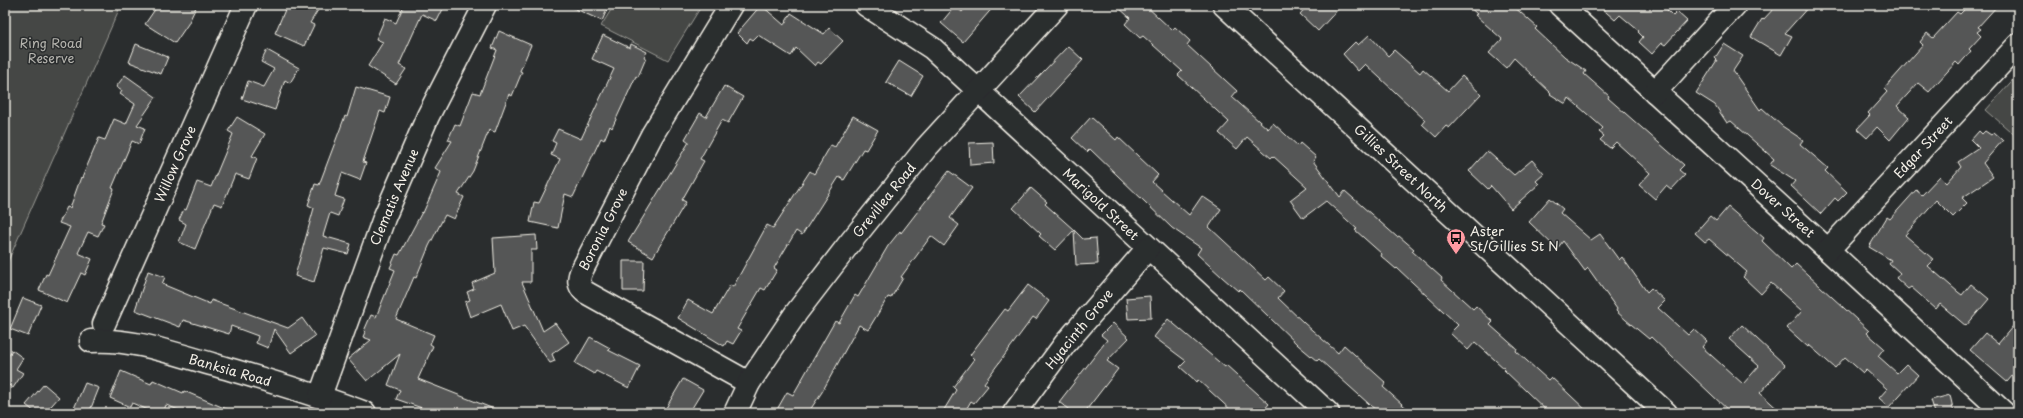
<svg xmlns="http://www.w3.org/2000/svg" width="2023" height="418" viewBox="0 0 2023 418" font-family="'Playpen Sans',sans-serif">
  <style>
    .green { fill: #444645; stroke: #9c9c96 }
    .building { fill: #555756; stroke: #f4f1e8 }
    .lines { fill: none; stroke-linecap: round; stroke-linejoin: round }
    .minor-casing { stroke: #f4f1e8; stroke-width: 25 }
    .major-casing { stroke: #f4f1e8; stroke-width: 25 }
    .minor { stroke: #2a2d2e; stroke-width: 22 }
    .major { stroke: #2a2d2e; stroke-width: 22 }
    .labels { text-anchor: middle; stroke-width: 3; stroke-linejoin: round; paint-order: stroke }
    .park-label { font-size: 13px; fill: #b6b5af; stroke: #2a2d2e }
    .street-label { font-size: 13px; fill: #f4f1e8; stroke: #2a2d2e }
    .poi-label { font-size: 13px; fill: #f4f1e8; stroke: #2a2d2e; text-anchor: start }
  </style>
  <rect width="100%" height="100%" fill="#2a2d2e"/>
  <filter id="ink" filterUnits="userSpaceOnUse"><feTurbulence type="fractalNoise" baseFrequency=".025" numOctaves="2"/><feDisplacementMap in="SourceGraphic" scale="8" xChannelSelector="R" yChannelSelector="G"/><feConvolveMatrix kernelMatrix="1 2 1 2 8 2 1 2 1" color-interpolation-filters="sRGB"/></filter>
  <g filter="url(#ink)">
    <g class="green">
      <polygon points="5,5 121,5 5,268"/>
      <polygon points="614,5 702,5 668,60 601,26"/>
      <polygon points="2018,74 2018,138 1986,110"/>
    </g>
    <g class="building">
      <polygon points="158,5 197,5 188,24 175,43 145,24"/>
      <polygon points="287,5 321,5 310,23 314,25 304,46 275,33"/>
      <polygon points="404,5 445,5 437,21 422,14 399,65 406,69 396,84 368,66 383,42 376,39 385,18 396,23"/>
      <polygon points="567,5 609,5 602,21"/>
      <polygon points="761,5 784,25 791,13 824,34 829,28 843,41 821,64 818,62 815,66 796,48 791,56 758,35 753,40 750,38 747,43 737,33"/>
      <polygon points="968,5 995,5 963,42 941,23 955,6 962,12"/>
      <polygon points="1116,5 1145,5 1172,30 1175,27 1190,41 1187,45 1237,91 1232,97 1268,129 1273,123 1298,146 1300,143 1316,157 1313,161 1340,197 1345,191 1397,237 1399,236 1414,249 1412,251 1442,278 1441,280 1473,309 1476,306 1493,322 1490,325 1517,349 1516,351 1548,380 1551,377 1589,413 1549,413 1504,370 1505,369 1475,342 1468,350 1450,333 1458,325 1397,268 1396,269 1381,256 1382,254 1355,230 1357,229 1326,201 1303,218 1290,200 1307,187 1273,156 1271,158 1247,137 1237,149 1219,133 1229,122 1178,75 1182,71 1143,36 1140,38 1125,24 1130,18"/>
      <polygon points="1308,5 1342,5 1318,31 1300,14"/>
      <polygon points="1467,5 1512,5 1537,27 1535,29 1565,57 1586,71 1584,74 1609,96 1608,98 1684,165 1679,170 1685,175 1671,190 1666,186 1655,199 1639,185 1650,173 1616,142 1610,148 1600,140 1604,136 1599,132 1603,128 1569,98 1566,104 1550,94 1551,93 1514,58 1506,68 1489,53 1502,39 1475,15 1477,14"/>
      <polygon points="1598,5 1662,5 1673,16 1677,12 1687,21 1665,45 1662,43 1652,54 1639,42 1643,37 1638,32 1639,31 1620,15 1615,20"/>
      <polygon points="1777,5 1810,5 1785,33 1792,36 1781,55 1751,37 1762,19 1763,20"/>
      <polygon points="1969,5 1998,5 1978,27 1981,29 1977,32 1981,36 1969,49 1971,51 1959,65 1956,62 1929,92 1918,83 1897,106 1909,117 1890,140 1877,127 1867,138 1857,129 1870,115 1868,113 1887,92 1884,89 1923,45 1920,42 1927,33 1933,38 1957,12 1960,14"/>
      <polygon points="499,31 531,45 520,71 522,72 512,96 509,94 495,132 489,130 473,171 458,194 464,197 454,219 445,215 429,246 416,278 414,277 396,319 434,335 430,344 433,346 418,379 504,413 436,413 396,399 400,390 388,385 400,354 367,381 348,359 371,340 363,337 365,332 364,331 371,315 376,317 395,270 390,268 396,254 399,255 422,212 423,213 441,172 435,168 452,141 448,140 455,124 460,126 473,92 480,94 497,50 492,48"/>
      <polygon points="603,35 630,48 631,44 647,52 644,57 646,58 638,77 636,76 612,128 610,126 604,140 601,138 573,197 565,194 558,228 530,222 534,202 539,203 560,159 551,155 556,143 552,141 558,129 581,139 614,69 592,59"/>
      <polygon points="1369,35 1388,56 1394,50 1420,73 1423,69 1448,91 1462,76 1481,94 1449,128 1446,126 1436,137 1422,124 1425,120 1365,64 1358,71 1343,54 1355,42 1358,45"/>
      <polygon points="136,44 168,57 161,74 129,62"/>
      <polygon points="1724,44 1743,56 1733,71 1760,110 1762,108 1782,126 1803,140 1800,144 1828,168 1825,171 1847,192 1838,201 1835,198 1821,214 1791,186 1795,181 1770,165 1774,159 1731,121 1727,123 1715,105 1696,93 1717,60 1715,58"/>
      <polygon points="1068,46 1083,60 1035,112 1019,97"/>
      <polygon points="267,50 299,68 290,83 285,80 275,110 242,99 248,81 264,87 274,69 261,62"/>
      <polygon points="899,61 923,76 911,96 886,82"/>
      <polygon points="125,75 156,97 137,125 145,128 139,144 132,141 112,188 114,189 101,223 104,224 98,236 88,232 78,253 92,259 85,275 81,273 67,303 39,290 46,274 48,275 70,227 59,223 67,207 70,208 81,177 82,178 99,138 105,140 114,119 126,124 135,104 120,94 122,91 116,87"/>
      <polygon points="724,86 743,97 728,123 722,120 700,159 704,161 682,200 686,202 653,257 628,242 689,142 685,139 700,113 706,117"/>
      <polygon points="356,87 390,97 385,113 380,111 363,162 366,163 360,180 342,173 335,196 344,199 338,216 330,213 323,236 351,244 348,254 324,248 314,282 295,276 314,208 308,205 315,184 319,185 345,116 347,117"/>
      <polygon points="853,116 878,130 866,150 863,149 844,180 839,177 802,235 796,231 774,268 777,270 765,290 761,288 737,329 741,331 733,344 727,341 724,346 678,318 688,300 713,314 730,285 733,287 767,225 773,228 810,171 814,174 831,145 835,147"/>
      <polygon points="237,117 265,134 252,156 257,158 249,179 235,174 222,206 214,203 195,249 179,242 186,224 179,220 184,209 186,210 197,182 211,187 233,134 228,131"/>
      <polygon points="1091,117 1116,140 1118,137 1158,175 1152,182 1189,215 1202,196 1221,209 1209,227 1266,280 1269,277 1284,291 1278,298 1304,323 1338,353 1344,345 1386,383 1383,387 1412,413 1379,413 1319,359 1317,361 1298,345 1240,289 1238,291 1222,277 1197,254 1201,248 1172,228 1090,149 1087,152 1072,138"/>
      <polygon points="1979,131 1982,134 1985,131 1991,135 1994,132 2003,140 1983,163 1993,177 1962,198 1967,203 1953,217 1936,200 1905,235 1934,260 1928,266 1958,292 1962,295 1971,284 1989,299 1966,326 1940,304 1936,309 1911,287 1908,289 1896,278 1900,273 1889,263 1891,260 1869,247 1887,217 1890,219 1916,190 1922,195 1940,176 1947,183 1961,167 1958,162 1979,148 1971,140"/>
      <polygon points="993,142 994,163 970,165 969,143"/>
      <polygon points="1487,151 1514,175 1532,160 1544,174 1536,181 1539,184 1511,209 1491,186 1488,189 1469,171"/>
      <polygon points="949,171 972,188 950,218 959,225 944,246 931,236 901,277 903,278 891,298 888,297 868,330 859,325 822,392 808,413 775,413 787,392 793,395 835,321 839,323 855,295 858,297 888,246 900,231 901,233"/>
      <polygon points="1031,188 1047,202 1045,204 1074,230 1055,250 1039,236 1041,234 1013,208"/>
      <polygon points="1550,198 1563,209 1560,213 1591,240 1600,234 1619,260 1622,257 1647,292 1651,288 1665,301 1658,308 1688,335 1694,329 1707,341 1702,347 1743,384 1759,366 1729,339 1742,325 1785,365 1760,393 1782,413 1731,413 1651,337 1649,339 1626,320 1616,311 1617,309 1588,268 1585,271 1563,241 1557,249 1529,222"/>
      <polygon points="1728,207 1764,238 1762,241 1791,269 1796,264 1869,331 1867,333 1884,348 1878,356 1897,373 1906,364 1918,375 1889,407 1879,398 1887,389 1866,370 1863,373 1845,357 1835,368 1809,345 1808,347 1787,328 1802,311 1771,283 1761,294 1743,277 1747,272 1709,239 1705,242 1695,233 1710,216 1716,221"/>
      <polygon points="1074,230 1083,239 1096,238 1098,264 1076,265"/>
      <polygon points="536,235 537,250 531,250 531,282 522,282 543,331 555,323 569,342 552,354 555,361 550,363 524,326 512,331 501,304 470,317 465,302 470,300 467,292 474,289 472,283 495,273 493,238"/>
      <polygon points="623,261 644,261 643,291 623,291"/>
      <polygon points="148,271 165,277 162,284 210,304 211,300 288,328 302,318 315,336 291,353 274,329 268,348 256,343 258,336 231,326 229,334 183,320 180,327 135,310"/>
      <polygon points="1028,285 1049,301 1036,319 1033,317 984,383 988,386 974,403 971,401 964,413 942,413 956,390 953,387 974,359 970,355 1005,309 1008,311"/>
      <polygon points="1150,296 1151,318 1128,319 1126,298"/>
      <polygon points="23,298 41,305 28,336 10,329"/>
      <polygon points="1168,319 1225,367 1226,365 1269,404 1261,413 1234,413 1198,380 1197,382 1180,367 1186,361 1154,337"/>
      <polygon points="2018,320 2018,369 2007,382 1970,350 1985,333 1998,344"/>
      <polygon points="1113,323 1129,338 1107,361 1118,369 1084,413 1073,413 1059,402 1107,340 1101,335"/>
      <polygon points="590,337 610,348 608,350 640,366 629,388 596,371 594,374 575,363"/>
      <polygon points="12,350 23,358 16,369 23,373 13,388 6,383 5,384 5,360"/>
      <polygon points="121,371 151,384 153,380 183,393 184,391 236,413 186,413 166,405 163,413 155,413 132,403 130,407 110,398"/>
      <polygon points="683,379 703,390 689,413 663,413"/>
      <polygon points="85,383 99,388 89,413 72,413"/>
      <polygon points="44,384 59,397 45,413 36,413 26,405"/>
      <polygon points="1950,395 1954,413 1935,413 1931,400"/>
    </g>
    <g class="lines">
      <g class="minor-casing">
        <g id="minor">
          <path d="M731 5 652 135 582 270C578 278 578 286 585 292L749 383"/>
          <polyline points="866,5 932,48 1328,413"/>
          <polyline points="1560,5 1828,250 2004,413"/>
          <polyline points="1655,92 1735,5"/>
          <polyline points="1828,250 2018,45"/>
          <polyline points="104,324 246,5"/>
          <path d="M91 341C133 338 175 354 215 365 266 380 316 394 365 413"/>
          <polyline points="320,396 384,218 428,116 485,5"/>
          <polyline points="735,413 749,383 796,313 849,244 926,148 1057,5"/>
          <polyline points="1014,413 1065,344 1148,248"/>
        </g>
      </g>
      <g class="major-casing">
        <polyline id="major" points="1224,5 1666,413"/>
      </g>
      <use href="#minor" class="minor"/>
      <use href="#major" class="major"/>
    </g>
  </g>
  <defs>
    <g id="bus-pin" transform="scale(1)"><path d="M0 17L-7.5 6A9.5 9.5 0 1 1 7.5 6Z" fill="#ff9aa2" stroke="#2a2d2e"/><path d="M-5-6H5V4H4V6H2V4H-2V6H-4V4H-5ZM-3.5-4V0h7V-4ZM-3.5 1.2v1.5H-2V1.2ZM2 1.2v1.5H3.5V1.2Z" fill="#111"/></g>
  </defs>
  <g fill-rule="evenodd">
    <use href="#bus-pin" x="1456" y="238"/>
  </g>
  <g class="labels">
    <g class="park-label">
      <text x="51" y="48">Ring Road<tspan x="51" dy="15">Reserve</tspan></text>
    </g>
    <g class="street-label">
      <text transform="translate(1923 147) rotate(-47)" y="5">Edgar Street</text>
      <text transform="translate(175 164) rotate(-66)" y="5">Willow Grove</text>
      <text transform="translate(1401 168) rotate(43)" y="5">Gillies Street North</text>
      <text transform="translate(394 197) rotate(-67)" y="5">Clematis Avenue</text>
      <text transform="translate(884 200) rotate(-51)" y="5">Grevillea Road</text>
      <text transform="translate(1101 204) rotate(43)" y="5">Marigold Street</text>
      <text transform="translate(1783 208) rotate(42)" y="5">Dover Street</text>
      <text transform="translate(603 229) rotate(-63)" y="5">Boronia Grove</text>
      <text transform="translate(1079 329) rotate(-51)" y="5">Hyacinth Grove</text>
      <text transform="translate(230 370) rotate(16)" y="5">Banksia Road</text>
    </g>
    <g class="poi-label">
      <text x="1470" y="236">Aster<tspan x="1470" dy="15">St/Gillies St N</tspan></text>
    </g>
  </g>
  <rect width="2023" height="418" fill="none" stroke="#2a2d2e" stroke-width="20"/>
  <rect x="10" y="10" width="2003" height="398" fill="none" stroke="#f4f1e8" stroke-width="1.5" filter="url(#ink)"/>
</svg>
